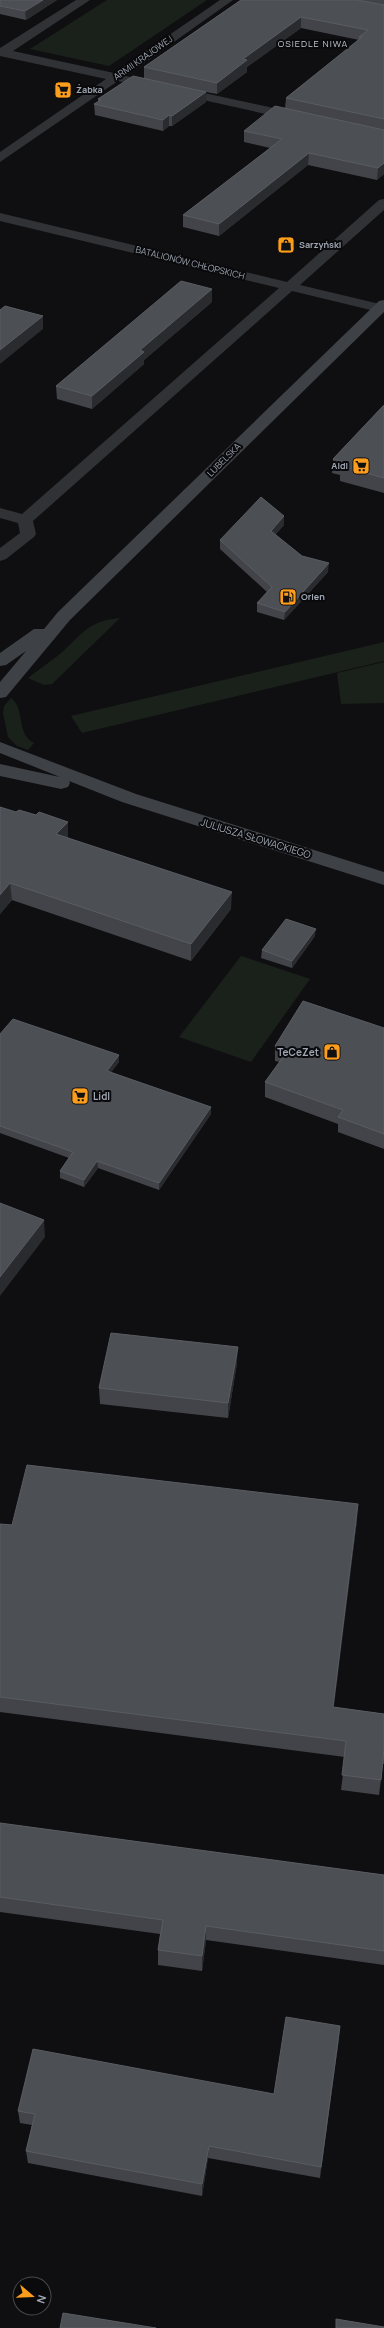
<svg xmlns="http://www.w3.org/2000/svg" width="384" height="2328" viewBox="0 0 384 2328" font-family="Manrope,sans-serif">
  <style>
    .green { fill: #1a211a }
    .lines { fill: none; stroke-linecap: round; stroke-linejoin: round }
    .street { fill: #303236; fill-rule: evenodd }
    .secondary { fill: #3e4146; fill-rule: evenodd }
    .wall { fill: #424449 }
    .shaded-wall { fill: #292b2e }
    .building { fill: #4c4f54; stroke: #595d63 }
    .labels { text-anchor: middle; stroke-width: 4; stroke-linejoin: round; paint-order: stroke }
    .far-neighbourhood-label { font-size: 9px; letter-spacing: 1px; fill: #c1c6cf; stroke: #0a0a0c }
    .far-street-label { font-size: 9px; fill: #9fa7b3; stroke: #0a0a0c }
    .far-poi-label { font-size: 9px; font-weight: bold; fill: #9fa7b3; stroke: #0a0a0c; text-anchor: start }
    .street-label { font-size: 10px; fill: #9fa7b3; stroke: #0a0a0c }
    .poi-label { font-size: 10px; font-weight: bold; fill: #9fa7b3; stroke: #0a0a0c; text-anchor: end }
  </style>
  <rect width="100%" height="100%" fill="#0f0f11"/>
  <g class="green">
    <polygon points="107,0 207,0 109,66 30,49"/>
    <path d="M120 618 52 684 44 685 28 678C38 670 50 662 60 654 83 634 87 621 120 618Z"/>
    <polygon points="384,642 384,661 82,733 71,716"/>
    <polygon points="384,662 384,703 341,704 337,673"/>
    <path d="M11 698C26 709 15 733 34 743L28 750 17 746 8 737 3 713 4 706Z"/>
    <polygon points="241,956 310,979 251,1062 179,1037"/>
  </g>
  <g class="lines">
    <g class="street">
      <polygon points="76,0 90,0 13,51 114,73 220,0 233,0 126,76 297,113 303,117 297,121 118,81 0,162 0,152 106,79 0,56 0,48"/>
      <polygon points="384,199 384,210 300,285 384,305 384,311 379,312 292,291 33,521 36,534 34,537 6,559 0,561 0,548 20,533 18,523 0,518 0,508 22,514 279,288 0,221 0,213 287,282 379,200"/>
    </g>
    <g class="secondary">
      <polygon points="384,300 384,312 70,620 6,697 0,698 0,682 26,651 6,665 0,666 0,653 34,629 44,629 58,612 379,301"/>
      <polygon points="0,742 136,794 384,872 384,885 122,802 69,781 70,783 68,787 61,789 0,776 0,764 60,777 0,753"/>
    </g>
  </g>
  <g class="wall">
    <polygon points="0,0 57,0 26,20 0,14"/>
    <polygon points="241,0 384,0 384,174 377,180 308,165 219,236 183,227 183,215 270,148 244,142 244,131 285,108 286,98 359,40 301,28 247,67 247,72 217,94 206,92 206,102 172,126 169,126 163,131 95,115 94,104 98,102 98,99 144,78 144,67"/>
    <polygon points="212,302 144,360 144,364 92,409 57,399 56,386"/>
    <polygon points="384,405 384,493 340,481 340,475 332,473 333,459"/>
    <polygon points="284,525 275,535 302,556 328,572 284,620 257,612 257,603 267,592 220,549 220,540"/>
    <polygon points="16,812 36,815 68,822 68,838 231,909 191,961 12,900 0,914"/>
    <polygon points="315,936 292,968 261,958 262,950"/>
    <polygon points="384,1028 384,1149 338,1132 338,1124 265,1097 265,1082 280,1062 275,1061 275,1046"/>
    <polygon points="0,1034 119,1055 119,1062 111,1072 211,1114 159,1190 98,1168 84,1187 60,1178 60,1171 69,1158 0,1133"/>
    <polygon points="237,1363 228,1418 100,1404 99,1388"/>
    <polygon points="357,1520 333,1707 384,1714 384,1764 383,1764 379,1795 341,1790 345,1757 0,1712 0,1524 12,1525"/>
    <polygon points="0,1823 384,1875 384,1965 206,1940 202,1971 158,1965 158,1950 160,1934 0,1912"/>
    <polygon points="339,2038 320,2178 208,2158 202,2196 28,2163 26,2151 32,2125 20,2123 18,2111 274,2094"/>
  </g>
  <g class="shaded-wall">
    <polygon points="43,0 57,0 26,20 25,11"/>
    <polygon points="301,17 301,28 247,67 247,72 217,94 217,83 243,59"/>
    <polygon points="206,92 206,102 172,126 172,116"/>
    <polygon points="169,115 169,126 163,131 163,120"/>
    <polygon points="309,153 308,165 219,236 219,224"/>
    <polygon points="384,163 384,174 377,180 378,168"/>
    <polygon points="212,289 212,302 144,360 144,364 92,409 92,396 140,350"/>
    <polygon points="43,316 43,329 0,364 0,350"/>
    <polygon points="284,516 284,525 270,540 271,531"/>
    <polygon points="329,563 328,572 284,620 285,612"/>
    <polygon points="68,822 68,839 56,834"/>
    <polygon points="10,883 12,900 0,914 0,895"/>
    <polygon points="232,892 231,909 191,961 191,944"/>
    <polygon points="316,929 315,936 292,968 292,961"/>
    <polygon points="119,1055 119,1062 107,1078 107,1071"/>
    <polygon points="211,1107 211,1114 159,1190 159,1183"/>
    <polygon points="97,1161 98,1168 84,1187 84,1180"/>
    <polygon points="44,1220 45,1237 0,1296 0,1277"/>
    <polygon points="238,1347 237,1363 228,1418 228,1403"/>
    <polygon points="358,1504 357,1520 332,1723 333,1707"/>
    <polygon points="206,1926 206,1940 202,1971 202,1956"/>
    <polygon points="340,2026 339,2038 320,2178 321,2167"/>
    <polygon points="209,2146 208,2158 202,2196 202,2184"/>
  </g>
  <g class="building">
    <polygon points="0,0 43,0 25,11 0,6"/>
    <polygon points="241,0 357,0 384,5 384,119 286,98 362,37 359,37 368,30 301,17 243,59 247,60 217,83 144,67"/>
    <polygon points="133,76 206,92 172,116 169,115 163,120 94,104 101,100 98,99"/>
    <polygon points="275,106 384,130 384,163 378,168 309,153 219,224 183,215 282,139 244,131"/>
    <polygon points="181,281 212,289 140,350 144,352 92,396 56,386"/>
    <polygon points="5,306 43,316 0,350 0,310"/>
    <polygon points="384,405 384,478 341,466 345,462 333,459"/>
    <polygon points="261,497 284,516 271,531 302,556 329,563 285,612 257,603 272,587 220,540"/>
    <polygon points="0,807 16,812 19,810 36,815 39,812 68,822 56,834 232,892 191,944 10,883 0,895"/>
    <polygon points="286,919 316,929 292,961 262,950"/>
    <polygon points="303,1001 384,1028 384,1134 338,1117 343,1110 265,1082 288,1050 275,1046"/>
    <polygon points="13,1019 119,1055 107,1071 211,1107 159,1183 97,1161 84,1180 60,1171 73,1152 0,1126 0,1034"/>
    <polygon points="0,1203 44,1220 0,1277"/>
    <polygon points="111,1333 238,1347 228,1403 99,1388"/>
    <polygon points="27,1465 358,1504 333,1707 384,1714 384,1749 381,1780 342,1775 346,1741 0,1697 0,1524 12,1525"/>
    <polygon points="0,1823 384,1875 384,1951 206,1926 202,1956 158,1950 163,1920 0,1897"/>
    <polygon points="286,2017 340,2026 321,2167 209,2146 202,2184 26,2151 35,2114 18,2111 33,2049 274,2094"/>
    <polygon points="63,2313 156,2328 60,2328"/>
    <polygon points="336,2319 384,2327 384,2328 336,2328"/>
  </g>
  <defs>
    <g id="supermarket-square" transform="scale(0.9)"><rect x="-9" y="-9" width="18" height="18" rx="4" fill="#fc9d1c" stroke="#0a0a0c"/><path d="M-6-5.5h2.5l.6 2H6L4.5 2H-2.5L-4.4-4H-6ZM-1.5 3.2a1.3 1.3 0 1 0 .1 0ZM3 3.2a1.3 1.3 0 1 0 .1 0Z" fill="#111"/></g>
    <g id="shop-square" transform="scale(0.9)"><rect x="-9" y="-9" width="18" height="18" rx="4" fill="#fc9d1c" stroke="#0a0a0c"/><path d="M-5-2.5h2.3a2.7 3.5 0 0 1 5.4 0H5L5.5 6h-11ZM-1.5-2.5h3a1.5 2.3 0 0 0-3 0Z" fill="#111"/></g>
    <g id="fuel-square" transform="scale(0.9)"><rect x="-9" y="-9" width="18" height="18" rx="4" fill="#fc9d1c" stroke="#0a0a0c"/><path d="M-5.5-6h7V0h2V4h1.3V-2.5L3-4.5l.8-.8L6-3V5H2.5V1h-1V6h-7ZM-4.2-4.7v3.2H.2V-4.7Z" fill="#111"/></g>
  </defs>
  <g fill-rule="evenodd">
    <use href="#supermarket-square" x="63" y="90"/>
    <use href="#shop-square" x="286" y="245"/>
    <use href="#supermarket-square" x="361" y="466"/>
    <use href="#fuel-square" x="288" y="597"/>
    <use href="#shop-square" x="332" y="1052"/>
    <use href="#supermarket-square" x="80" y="1096"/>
  </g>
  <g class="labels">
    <g class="far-neighbourhood-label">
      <text x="313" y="47">OSIEDLE NIWA</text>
    </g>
    <g class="far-street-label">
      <text transform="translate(143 58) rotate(-35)" y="3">ARMII KRAJOWEJ</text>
      <text transform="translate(190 263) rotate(14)" y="3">BATALIONÓW CHŁOPSKICH</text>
      <text transform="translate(224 460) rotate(-45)" y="3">LUBELSKA</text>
    </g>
    <g class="far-poi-label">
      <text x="76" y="93">Żabka</text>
      <text x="299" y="248">Sarzyński</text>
      <text x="348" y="469" text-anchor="end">Aldi</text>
      <text x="301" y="600">Orlen</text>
    </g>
    <g class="street-label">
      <text transform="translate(256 838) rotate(17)" y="4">JULIUSZA SŁOWACKIEGO</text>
    </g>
    <g class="poi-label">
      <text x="319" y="1056">TeCeZet</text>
      <text x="93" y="1100" text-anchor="start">Lidl</text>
    </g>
  </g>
  <g transform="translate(32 2296) rotate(109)"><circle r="19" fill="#0a0a0c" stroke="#46494f"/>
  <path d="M0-3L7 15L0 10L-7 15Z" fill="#fc9d1c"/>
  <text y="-6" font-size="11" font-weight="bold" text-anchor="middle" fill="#9fa7b3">N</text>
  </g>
</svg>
